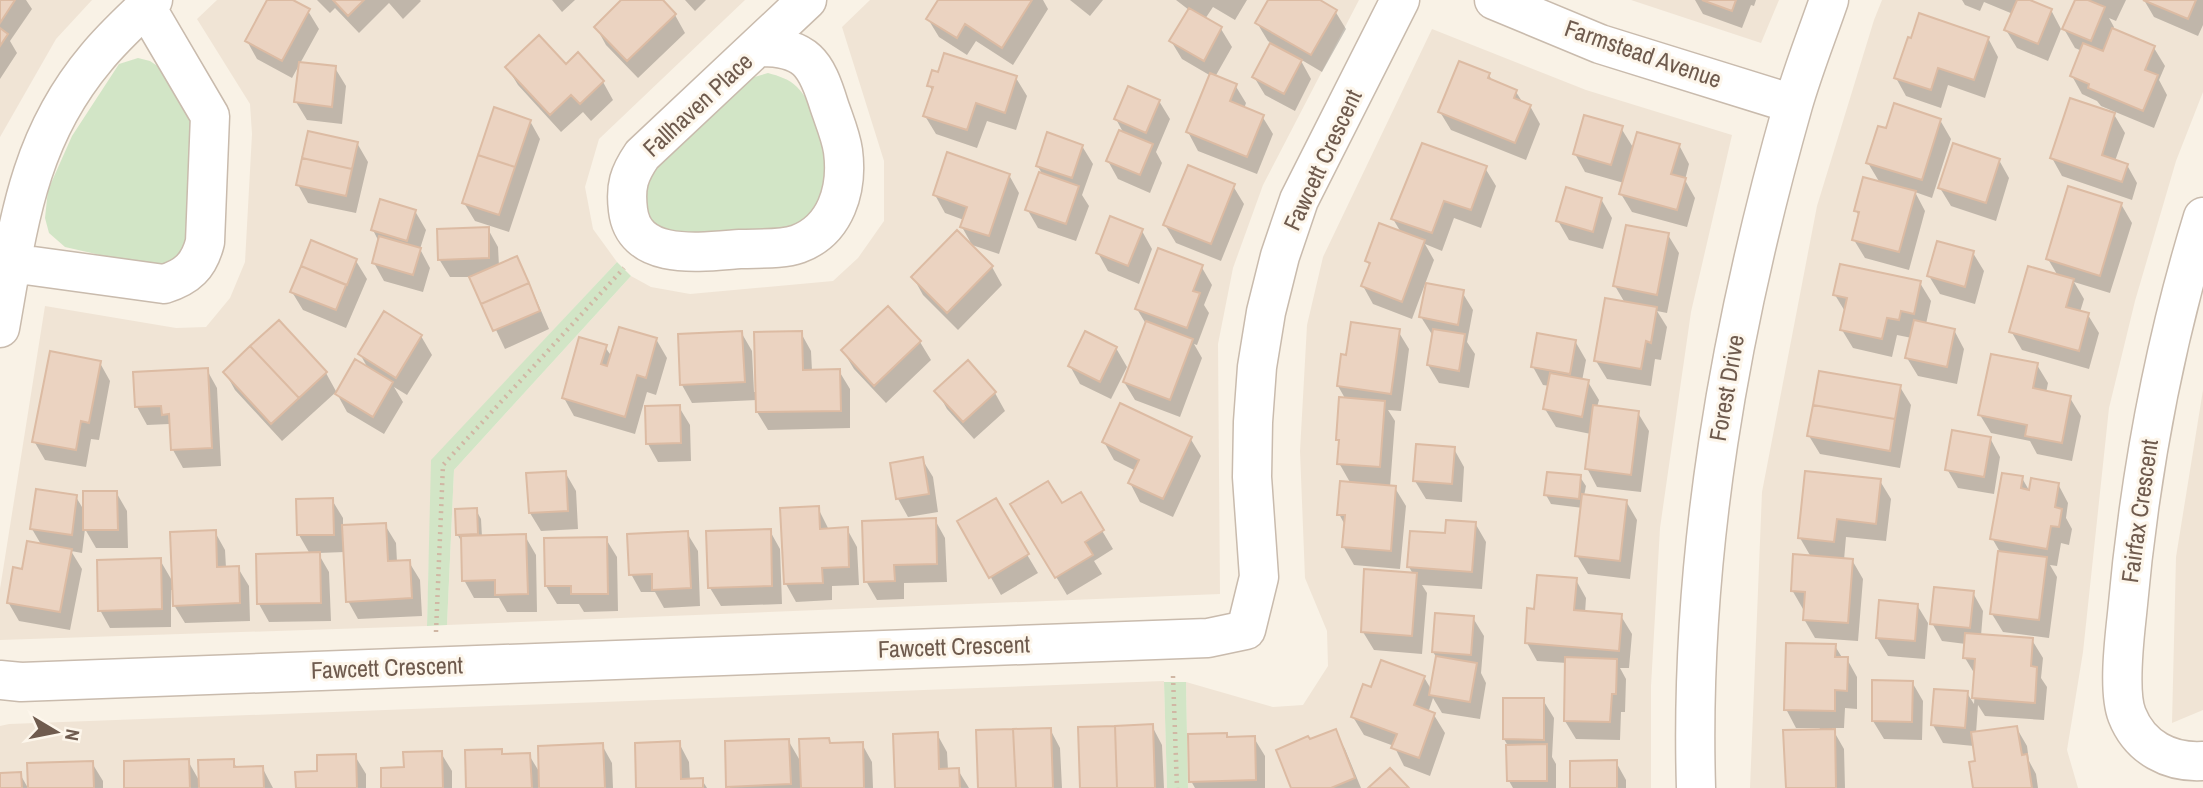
<svg xmlns="http://www.w3.org/2000/svg" width="2203" height="788" font-family="'Archivo Narrow',sans-serif">
<rect width="100%" height="100%" fill="#f9f2e6"/>
<!-- residential -->
<path fill="#f0e4d5" d="M 0,0 L 92,0 L 56,39 L 0,137 Z
M 217,0 L 745,0 L 599,139 L 585,187 L 593,229 L 617,262 L 432,460 L 427,626 L 0,640 L 0,589 L 45,306 L 176,328 L 206,327 L 230,298 L 245,262 L 252,134 L 250,104 L 197,19 Z
M 870,0 L 1359,0 L 1263,185 L 1233,268 L 1218,344 L 1220,594 L 447,625 L 454,470 L 631,276 L 651,287 L 690,294 L 833,281 L 858,258 L 884,221 L 884,161 L 842,27 Z
M 1631,0 L 1779,0 L 1761,43 Z
M 1882,0 L 2203,0 L 2203,92 L 2176,161 L 2135,301 L 2109,408 L 2083,652 L 2067,750 L 2078,788 L 1750,788 L 1762,492 L 1817,206 L 1874,20 Z
M 1432,29 L 1586,90 L 1732,135 L 1691,312 L 1660,528 L 1651,686 L 1651,788 L 1188,788 L 1186,682 L 1273,707 L 1303,705 L 1328,666 L 1327,631 L 1305,578 L 1300,451 L 1307,325 L 1323,257 Z
M 2203,390 L 2203,710 L 2172,723 L 2176,557 Z
M 1164,681 L 1167,788 L 0,788 L 0,726 L 9,724 Z"/>
<!-- green -->
<path fill="#d2e5c6" d="M 138,58 L 150,61 L 162,69 L 193,120 L 187,245 L 179,260 L 153,267 L 65,247 L 49,233 L 45,218 L 48,190 L 72,136 L 119,64 Z
M 768,73 C 779,76 789,79 797,87 C 821,110 826,164 830,196 L 792,230 L 680,235 L 653,227 C 641,208 641,193 649,172 L 744,80 Z
M 617,262 L 631,276 L 454,470 L 447,625 L 427,626 L 431,460 Z
M 1164,682 L 1186,682 L 1188,788 L 1167,788 Z"/>
<!-- shadow -->
<path fill="#0003" d="M 0,0 L 26,0 L 32,9 L 10,41 L 17,53 L 0,79 Z
M 269,0 L 289,0 L 308,11 L 319,29 L 292,78 L 257,59 L 247,41 Z
M 317,0 L 420,0 L 421,1 L 403,19 L 389,3 L 359,33 L 335,8 L 330,13 Z
M 552,0 L 575,0 L 562,12 Z
M 623,0 L 660,0 L 675,15 L 685,33 L 638,78 L 606,45 L 596,27 Z
M 685,0 L 706,0 L 695,11 Z
M 941,0 L 1043,0 L 1048,9 L 1013,65 L 976,41 L 967,55 L 939,37 L 928,19 Z
M 1070,0 L 1103,0 L 1090,16 Z
M 1176,0 L 1247,0 L 1235,20 L 1213,7 L 1205,19 L 1221,29 L 1232,47 L 1215,77 L 1235,85 L 1246,103 L 1244,109 L 1262,116 L 1273,134 L 1257,174 L 1198,151 L 1188,132 L 1211,76 L 1182,59 L 1171,41 L 1189,10 Z
M 1270,0 L 1316,0 L 1335,11 L 1346,29 L 1322,72 L 1300,59 L 1311,79 L 1295,111 L 1265,95 L 1254,77 L 1271,43 L 1268,41 L 1257,23 Z
M 1695,0 L 1756,0 L 1754,6 L 1751,5 L 1742,28 L 1703,14 Z
M 1962,0 L 2031,0 L 2030,2 L 2051,10 L 2061,29 L 2048,61 L 2017,48 L 2006,30 L 2013,14 L 1984,2 L 1980,11 L 1965,5 Z
M 2077,0 L 2126,0 L 2116,21 L 2109,18 L 2114,27 L 2113,30 L 2154,48 L 2165,66 L 2159,80 L 2167,95 L 2154,128 L 2101,106 L 2097,101 L 2082,94 L 2072,76 L 2082,51 L 2075,48 L 2064,29 Z
M 2144,0 L 2203,0 L 2203,25 L 2198,36 L 2154,17 Z
M 1988,38 L 1998,57 L 1985,98 L 1948,85 L 1941,108 L 1906,96 L 1896,78 Z
M 507,67 L 603,82 L 613,100 L 591,121 L 583,112 L 561,132 L 518,85 Z
M 335,68 L 346,86 L 342,124 L 307,120 L 296,102 Z
M 1489,75 L 1493,82 L 1516,92 L 1523,103 L 1530,106 L 1540,124 L 1526,160 L 1451,130 L 1440,112 Z
M 1016,78 L 1027,96 L 1016,130 L 987,121 L 977,148 L 936,134 L 925,116 L 933,92 L 929,85 Z
M 1159,101 L 1170,119 L 1156,152 L 1162,163 L 1150,193 L 1118,179 L 1108,161 L 1124,134 L 1116,119 Z
M 2112,111 L 2125,133 L 2115,161 L 2127,165 L 2137,183 L 2132,200 L 2062,176 L 2052,158 Z
M 1940,120 L 1951,139 L 1932,198 L 1915,192 L 1925,211 L 1909,270 L 1865,258 L 1854,240 L 1860,217 L 1856,211 L 1880,183 L 1868,163 L 1887,130 Z
M 530,121 L 540,139 L 509,232 L 475,221 L 464,203 Z
M 1621,128 L 1634,149 L 1679,145 L 1689,164 L 1685,180 L 1695,198 L 1687,227 L 1632,212 L 1621,194 L 1624,183 L 1585,172 L 1575,154 Z
M 357,143 L 368,162 L 356,213 L 308,203 L 298,185 Z
M 1082,146 L 1093,164 L 1082,195 L 1089,206 L 1076,241 L 1038,228 L 1027,209 L 1043,175 L 1037,165 Z
M 1999,160 L 2009,178 L 1996,221 L 1951,206 L 1940,188 Z
M 1485,168 L 1496,186 L 1481,228 L 1454,218 L 1442,251 L 1425,244 L 1434,260 L 1412,319 L 1373,304 L 1363,286 L 1370,266 L 1367,261 L 1402,234 L 1393,219 Z
M 1009,175 L 1019,193 L 999,254 L 972,245 L 962,227 L 964,220 L 945,213 L 935,195 Z
M 1233,186 L 1244,204 L 1221,261 L 1176,243 L 1165,225 Z
M 1601,199 L 1612,218 L 1603,249 L 1569,240 L 1558,221 Z
M 2121,204 L 2132,223 L 2110,293 L 2074,282 L 2084,299 L 2080,312 L 2088,315 L 2099,333 L 2089,369 L 2022,350 L 2011,331 L 2058,276 L 2048,259 Z
M 415,211 L 426,230 L 420,249 L 430,268 L 423,292 L 384,281 L 374,263 L 379,242 L 373,230 Z
M 488,229 L 498,247 L 499,266 L 516,258 L 526,276 L 549,329 L 505,349 L 471,277 L 450,277 L 439,259 Z
M 1142,231 L 1152,249 L 1139,284 L 1108,271 L 1098,253 Z
M 1668,235 L 1679,253 L 1667,313 L 1657,311 L 1667,327 L 1661,360 L 1655,359 L 1651,386 L 1607,379 L 1596,361 L 1625,303 L 1615,286 Z
M 312,243 L 356,261 L 367,279 L 346,328 L 303,310 L 292,292 Z
M 1973,253 L 1984,271 L 1975,304 L 1940,294 L 1929,276 Z
M 1201,266 L 1212,285 L 1204,305 L 1209,313 L 1197,345 L 1194,344 L 1202,358 L 1180,417 L 1135,400 L 1124,382 L 1146,324 L 1137,309 Z
M 992,267 L 1002,285 L 958,330 L 923,295 L 913,277 Z
M 1920,283 L 1931,301 L 1926,324 L 1954,330 L 1964,349 L 1957,384 L 1918,376 L 1907,358 L 1912,338 L 1897,335 L 1892,357 L 1853,348 L 1842,330 L 1846,313 L 1835,295 Z
M 1462,292 L 1473,310 L 1467,342 L 1475,354 L 1469,388 L 1439,383 L 1428,365 L 1433,336 L 1421,317 Z
M 888,308 L 920,342 L 931,360 L 886,403 L 854,369 L 843,351 Z
M 279,322 L 326,373 L 337,393 L 369,370 L 360,354 L 421,336 L 432,355 L 407,395 L 394,387 L 403,402 L 384,434 L 347,412 L 336,392 L 282,441 L 235,390 L 225,372 Z
M 1398,331 L 1409,349 L 1401,411 L 1388,410 L 1395,421 L 1390,487 L 1395,488 L 1406,506 L 1400,569 L 1354,565 L 1343,546 L 1345,525 L 1339,514 L 1351,484 L 1339,463 L 1340,444 L 1338,439 L 1346,400 L 1338,386 L 1348,357 Z
M 741,332 L 752,351 L 754,392 L 757,392 L 801,333 L 811,351 L 812,371 L 839,371 L 850,389 L 850,428 L 768,430 L 757,412 L 757,400 L 692,403 L 682,385 Z
M 656,339 L 667,358 L 656,395 L 647,392 L 635,434 L 574,416 L 564,398 L 605,347 L 612,357 Z
M 1575,341 L 1586,360 L 1582,381 L 1588,382 L 1599,400 L 1597,407 L 1638,413 L 1649,431 L 1641,492 L 1597,487 L 1587,468 L 1591,434 L 1556,427 L 1545,409 L 1550,386 L 1543,385 L 1533,367 Z
M 1116,348 L 1127,367 L 1111,399 L 1080,384 L 1070,366 Z
M 100,363 L 110,381 L 99,440 L 91,439 L 86,467 L 45,460 L 34,441 Z
M 2037,365 L 2048,383 L 2046,393 L 2070,398 L 2081,416 L 2072,461 L 2037,454 L 2030,441 L 1991,433 L 1980,415 Z
M 207,370 L 217,388 L 221,466 L 183,468 L 173,450 L 172,428 L 169,424 L 147,425 L 137,407 Z
M 1900,387 L 1911,405 L 1900,468 L 1820,454 L 1809,436 Z
M 937,391 L 995,393 L 1005,411 L 974,439 L 947,409 Z
M 679,407 L 690,425 L 691,461 L 658,462 L 648,444 Z
M 1190,438 L 1201,456 L 1173,517 L 1140,502 L 1130,483 L 1136,471 L 1114,460 L 1104,442 Z
M 1990,438 L 2000,457 L 1994,494 L 1958,488 L 1947,469 Z
M 1454,449 L 1464,467 L 1462,502 L 1426,499 L 1415,481 Z
M 922,459 L 933,477 L 938,512 L 908,517 L 898,499 L 892,464 Z
M 565,472 L 576,491 L 578,529 L 541,531 L 530,513 Z
M 1580,477 L 1586,486 L 1584,496 L 1626,501 L 1637,520 L 1630,579 L 1588,574 L 1577,556 L 1583,508 L 1551,504 L 1546,495 Z
M 2022,478 L 2030,492 L 2058,484 L 2068,503 L 2066,518 L 2072,529 L 2069,545 L 2061,543 L 2057,566 L 2050,565 L 2057,577 L 2049,638 L 2003,632 L 1992,614 L 2000,552 L 1992,538 Z
M 1880,481 L 1891,499 L 1886,541 L 1846,537 L 1844,560 L 1852,560 L 1863,579 L 1858,641 L 1815,638 L 1804,619 L 1805,609 L 1803,609 L 1792,590 L 1811,557 L 1800,538 Z
M 116,492 L 127,511 L 128,548 L 96,548 L 85,529 L 82,553 L 71,551 L 82,569 L 70,630 L 19,621 L 8,602 L 23,571 L 42,546 L 32,529 L 76,497 L 85,512 Z
M 1080,494 L 1113,549 L 1094,561 L 1102,574 L 1067,595 L 1013,505 L 1061,506 Z
M 332,500 L 343,518 L 343,527 L 385,525 L 396,543 L 397,562 L 409,562 L 420,580 L 422,616 L 358,619 L 348,601 L 345,552 L 318,553 L 329,572 L 331,621 L 269,622 L 259,604 L 310,554 L 299,535 Z
M 995,501 L 1038,573 L 1001,595 L 959,522 Z
M 818,508 L 829,530 L 847,529 L 857,547 L 859,585 L 832,586 L 832,600 L 796,602 L 786,584 Z
M 476,510 L 481,519 L 482,537 L 525,536 L 536,555 L 537,612 L 507,612 L 499,598 L 474,598 L 464,580 L 463,544 L 457,534 Z
M 935,520 L 945,538 L 947,582 L 904,583 L 904,599 L 877,600 L 866,581 Z
M 1475,523 L 1486,542 L 1482,589 L 1422,585 L 1427,593 L 1422,654 L 1374,650 L 1363,632 L 1413,574 L 1409,567 L 1447,535 Z
M 770,531 L 780,549 L 782,604 L 721,606 L 710,588 Z
M 215,532 L 225,550 L 226,568 L 238,568 L 249,586 L 250,621 L 185,623 L 174,605 L 174,590 L 171,590 L 171,627 L 110,628 L 100,610 L 160,560 L 174,584 Z
M 687,533 L 698,551 L 700,606 L 664,608 L 655,592 L 641,592 L 631,574 Z
M 606,539 L 617,557 L 618,611 L 584,612 L 579,604 L 557,604 L 546,586 Z
M 1576,580 L 1586,598 L 1585,613 L 1621,616 L 1632,634 L 1629,668 L 1620,668 L 1626,679 L 1625,712 L 1621,712 L 1620,740 L 1576,739 L 1565,721 L 1567,663 L 1537,661 L 1527,643 L 1536,611 Z
M 1973,593 L 1983,611 L 1981,636 L 2032,640 L 2043,658 L 2041,678 L 2047,687 L 2044,720 L 1985,716 L 1978,705 L 1976,733 L 2016,727 L 2027,746 L 2029,761 L 2036,774 L 2038,788 L 1975,788 L 1977,762 L 1974,746 L 1943,743 L 1933,725 L 1967,693 L 1974,704 L 1976,676 L 1965,658 L 1966,644 L 1942,641 L 1932,623 Z
M 1917,605 L 1928,623 L 1925,659 L 1888,656 L 1877,638 Z
M 1473,618 L 1484,636 L 1481,673 L 1486,683 L 1480,719 L 1442,713 L 1433,698 L 1428,713 L 1434,715 L 1445,733 L 1430,776 L 1404,766 L 1394,746 L 1364,735 L 1353,717 L 1372,689 L 1424,677 L 1432,691 L 1437,658 L 1433,652 Z
M 1835,646 L 1843,659 L 1847,659 L 1857,677 L 1857,709 L 1845,708 L 1844,728 L 1832,728 L 1844,749 L 1845,788 L 1788,788 L 1820,728 L 1796,728 L 1786,709 Z
M 1912,682 L 1923,701 L 1922,740 L 1884,739 L 1873,721 Z
M 1543,700 L 1554,718 L 1552,757 L 1556,764 L 1556,788 L 1513,788 L 1509,781 L 1508,746 L 1504,739 Z
M 1152,726 L 1162,745 L 1164,788 L 1081,788 Z
M 1050,729 L 1060,748 L 1062,788 L 980,788 Z
M 1335,731 L 1345,749 L 1361,788 L 1293,788 L 1309,742 Z
M 937,734 L 947,752 L 948,770 L 958,770 L 969,788 L 897,788 Z
M 1226,735 L 1228,738 L 1254,738 L 1265,756 L 1265,788 L 1195,788 L 1191,781 Z
M 788,740 L 802,764 L 828,740 L 831,745 L 862,744 L 872,762 L 873,788 L 802,788 L 800,784 L 800,788 L 729,788 Z
M 679,743 L 689,762 L 690,780 L 702,780 L 707,788 L 638,788 Z
M 602,745 L 612,763 L 613,788 L 468,788 L 501,750 L 504,756 L 529,755 L 540,773 Z
M 441,753 L 452,771 L 452,788 L 383,788 L 406,769 Z
M 355,756 L 366,774 L 366,788 L 297,788 Z
M 188,761 L 200,782 L 233,761 L 237,768 L 262,767 L 273,788 L 126,788 Z
M 1616,762 L 1626,780 L 1626,788 L 1572,788 Z
M 92,763 L 103,781 L 103,788 L 30,788 Z
M 0,774 L 20,774 L 28,788 L 0,788 Z"/>
<!-- building -->
<path fill="#ebd3c1" stroke="#dcbba3" stroke-width="2" d="M 0,0 L 15,0 L 0,23 Z
M 267,0 L 293,0 L 310,9 L 282,61 L 245,41 Z
M 333,0 L 364,0 L 348,16 Z
M 621,0 L 663,0 L 676,14 L 627,61 L 594,27 Z
M 938,0 L 1032,0 L 1002,48 L 965,24 L 957,38 L 926,19 Z
M 1268,0 L 1320,0 L 1337,10 L 1311,55 L 1255,23 Z
M 1702,0 L 1736,0 L 1732,11 Z
M 2017,0 L 2030,0 L 2052,9 L 2038,44 L 2004,30 Z
M 2075,0 L 2088,0 L 2105,7 L 2091,41 L 2062,29 Z
M 2143,0 L 2196,0 L 2188,19 Z
M 1189,8 L 1222,27 L 1204,61 L 1169,41 Z
M 1919,13 L 1989,37 L 1974,80 L 1938,68 L 1931,90 L 1894,78 L 1908,37 L 1911,38 Z
M 0,28 L 8,34 L 0,46 Z
M 2112,28 L 2155,46 L 2145,70 L 2158,75 L 2143,111 L 2088,88 L 2089,84 L 2070,76 L 2083,43 L 2103,51 Z
M 539,35 L 566,64 L 578,52 L 604,81 L 580,104 L 571,95 L 550,115 L 505,67 Z
M 1270,43 L 1302,60 L 1284,94 L 1252,77 Z
M 944,53 L 1017,76 L 1005,113 L 976,103 L 967,130 L 923,116 L 933,87 L 927,86 L 932,70 L 938,72 Z
M 1459,61 L 1490,73 L 1488,78 L 1517,90 L 1514,98 L 1531,105 L 1515,143 L 1438,112 Z
M 299,62 L 336,66 L 332,107 L 294,102 Z
M 1210,73 L 1237,84 L 1230,101 L 1264,115 L 1247,157 L 1186,132 Z
M 1128,86 L 1160,100 L 1146,133 L 1114,119 Z
M 2070,98 L 2115,113 L 2102,155 L 2128,164 L 2122,182 L 2050,158 Z
M 1894,103 L 1941,119 L 1922,180 L 1866,163 L 1878,126 L 1886,128 Z
M 494,107 L 531,120 L 515,167 L 478,155 Z
M 1584,115 L 1623,126 L 1611,165 L 1573,154 Z
M 1119,130 L 1153,144 L 1140,175 L 1106,161 Z
M 308,131 L 358,142 L 352,169 L 302,158 Z
M 1047,132 L 1083,145 L 1072,178 L 1036,166 Z
M 1637,132 L 1680,144 L 1671,174 L 1686,178 L 1677,210 L 1619,194 Z
M 1422,143 L 1487,166 L 1471,210 L 1444,201 L 1432,233 L 1391,219 Z
M 1953,143 L 2000,159 L 1986,203 L 1938,188 Z
M 947,152 L 1010,174 L 989,236 L 960,227 L 967,207 L 933,195 Z
M 478,155 L 515,167 L 499,215 L 462,203 Z
M 302,158 L 352,169 L 346,196 L 296,185 Z
M 1188,165 L 1235,184 L 1211,244 L 1163,225 Z
M 1039,172 L 1079,186 L 1066,224 L 1025,210 Z
M 1863,177 L 1916,191 L 1899,252 L 1852,240 L 1859,212 L 1854,211 Z
M 2068,186 L 2122,203 L 2100,276 L 2046,259 Z
M 1566,187 L 1602,198 L 1593,232 L 1556,221 Z
M 380,199 L 416,210 L 407,241 L 371,230 Z
M 1110,216 L 1143,229 L 1128,266 L 1096,253 Z
M 1379,223 L 1425,240 L 1402,302 L 1361,286 L 1370,263 L 1365,261 Z
M 1626,225 L 1669,233 L 1657,295 L 1613,286 Z
M 489,227 L 489,258 L 438,260 L 437,229 Z
M 957,230 L 993,266 L 947,313 L 911,277 Z
M 379,236 L 421,248 L 413,275 L 372,263 Z
M 311,240 L 357,259 L 347,285 L 301,266 Z
M 1937,241 L 1974,251 L 1965,287 L 1927,276 Z
M 1158,248 L 1203,265 L 1193,291 L 1200,293 L 1187,328 L 1135,309 Z
M 517,256 L 529,283 L 481,304 L 469,277 Z
M 1840,264 L 1921,281 L 1914,314 L 1901,311 L 1899,320 L 1887,318 L 1882,339 L 1840,330 L 1847,298 L 1833,295 Z
M 301,266 L 346,285 L 336,310 L 290,292 Z
M 2028,266 L 2074,279 L 2066,307 L 2089,313 L 2079,351 L 2009,332 Z
M 529,283 L 540,311 L 493,331 L 481,304 Z
M 1426,283 L 1464,290 L 1458,325 L 1419,317 Z
M 1605,298 L 1657,307 L 1651,343 L 1646,341 L 1641,369 L 1594,361 Z
M 888,306 L 921,341 L 874,386 L 841,350 Z
M 384,311 L 422,335 L 396,378 L 358,354 Z
M 279,320 L 327,372 L 299,398 L 250,346 Z
M 1914,320 L 1955,329 L 1947,367 L 1905,358 Z
M 1146,321 L 1193,339 L 1170,400 L 1123,382 Z
M 1351,322 L 1400,329 L 1391,394 L 1337,386 L 1341,354 L 1346,355 Z
M 619,327 L 657,338 L 646,378 L 637,375 L 625,417 L 562,398 L 579,337 L 607,345 L 601,364 L 607,366 Z
M 1433,329 L 1465,334 L 1459,371 L 1427,365 Z
M 742,331 L 745,382 L 680,385 L 678,334 Z
M 802,331 L 803,370 L 840,369 L 841,411 L 756,412 L 754,332 Z
M 1085,331 L 1117,347 L 1100,382 L 1068,366 Z
M 1537,333 L 1576,340 L 1570,374 L 1531,367 Z
M 250,346 L 299,398 L 271,424 L 223,372 Z
M 50,351 L 101,361 L 89,423 L 81,421 L 76,450 L 32,442 Z
M 1991,354 L 2038,363 L 2033,388 L 2071,396 L 2062,443 L 2025,436 L 2027,425 L 1978,415 Z
M 355,359 L 393,382 L 373,417 L 335,394 Z
M 968,360 L 996,392 L 963,422 L 934,391 Z
M 208,368 L 212,448 L 171,450 L 169,414 L 162,415 L 161,406 L 135,407 L 133,372 Z
M 1819,371 L 1901,385 L 1895,419 L 1813,405 Z
M 1550,373 L 1589,380 L 1582,417 L 1543,409 Z
M 1339,397 L 1385,401 L 1380,467 L 1337,464 L 1339,440 L 1336,440 Z
M 1120,403 L 1192,437 L 1163,499 L 1128,483 L 1139,460 L 1102,442 Z
M 680,405 L 681,443 L 646,444 L 645,406 Z
M 1593,405 L 1639,411 L 1631,475 L 1585,469 Z
M 1813,405 L 1895,419 L 1890,451 L 1807,436 Z
M 1952,430 L 1991,437 L 1984,477 L 1945,470 Z
M 1416,444 L 1455,447 L 1452,484 L 1413,481 Z
M 923,457 L 929,494 L 896,499 L 890,463 Z
M 566,471 L 568,511 L 529,513 L 526,473 Z
M 1805,471 L 1881,479 L 1876,524 L 1837,519 L 1834,542 L 1798,538 Z
M 1547,472 L 1581,475 L 1579,499 L 1544,495 Z
M 2002,473 L 2023,476 L 2021,488 L 2029,490 L 2031,478 L 2059,483 L 2055,507 L 2062,509 L 2059,527 L 2051,526 L 2047,549 L 1990,539 Z
M 1048,481 L 1062,503 L 1081,492 L 1104,530 L 1085,542 L 1093,555 L 1055,578 L 1010,504 Z
M 1340,481 L 1396,486 L 1391,551 L 1342,547 L 1345,515 L 1337,515 Z
M 36,489 L 77,495 L 72,535 L 30,529 Z
M 83,491 L 117,491 L 118,530 L 83,530 Z
M 1582,494 L 1627,500 L 1620,561 L 1575,556 Z
M 333,498 L 334,535 L 297,535 L 296,499 Z
M 996,498 L 1029,554 L 989,578 L 957,521 Z
M 819,506 L 820,529 L 848,527 L 849,567 L 822,568 L 823,583 L 784,584 L 780,508 Z
M 477,508 L 478,534 L 456,535 L 455,509 Z
M 936,518 L 937,564 L 894,565 L 895,581 L 864,582 L 862,521 Z
M 1446,520 L 1476,522 L 1472,572 L 1407,567 L 1410,531 L 1445,533 Z
M 386,523 L 388,561 L 410,560 L 412,598 L 346,602 L 342,525 Z
M 771,529 L 772,586 L 708,588 L 706,531 Z
M 216,530 L 217,567 L 239,566 L 240,603 L 173,606 L 170,532 Z
M 688,531 L 691,588 L 652,590 L 652,574 L 629,575 L 627,534 Z
M 526,534 L 528,594 L 495,595 L 495,580 L 462,581 L 461,536 Z
M 607,537 L 608,594 L 571,594 L 571,586 L 545,586 L 544,538 Z
M 27,541 L 72,549 L 60,612 L 7,603 L 13,567 L 22,569 Z
M 1998,551 L 2047,557 L 2039,620 L 1990,614 Z
M 320,552 L 321,603 L 257,604 L 256,554 Z
M 1793,554 L 1853,559 L 1848,623 L 1803,620 L 1805,592 L 1791,591 Z
M 161,558 L 162,609 L 98,611 L 97,560 Z
M 1364,569 L 1417,573 L 1412,636 L 1361,632 Z
M 1537,575 L 1577,578 L 1574,610 L 1622,614 L 1619,651 L 1525,643 L 1527,608 L 1534,609 Z
M 1934,587 L 1974,591 L 1970,628 L 1930,624 Z
M 1879,600 L 1918,604 L 1915,641 L 1876,638 Z
M 1435,613 L 1474,616 L 1471,655 L 1432,652 Z
M 1965,633 L 2033,638 L 2031,666 L 2037,667 L 2035,703 L 1972,698 L 1975,659 L 1963,658 Z
M 1786,643 L 1836,644 L 1835,657 L 1848,657 L 1847,691 L 1835,690 L 1835,711 L 1784,710 Z
M 1436,656 L 1477,663 L 1470,702 L 1429,695 Z
M 1565,657 L 1617,659 L 1616,694 L 1612,694 L 1610,722 L 1564,721 Z
M 1381,660 L 1425,676 L 1414,705 L 1435,713 L 1419,758 L 1391,748 L 1397,734 L 1351,717 L 1363,684 L 1371,687 Z
M 1872,680 L 1913,681 L 1912,722 L 1872,721 Z
M 1934,689 L 1968,691 L 1965,728 L 1931,725 Z
M 1503,698 L 1544,698 L 1544,740 L 1503,739 Z
M 1153,724 L 1155,788 L 1117,788 L 1115,726 Z
M 1115,726 L 1117,788 L 1080,788 L 1078,727 Z
M 2017,726 L 2022,755 L 2027,754 L 2032,788 L 1973,788 L 1969,762 L 1975,761 L 1971,732 Z
M 1051,728 L 1053,788 L 1016,788 L 1013,729 Z
M 1013,729 L 1016,788 L 978,788 L 976,730 Z
M 1336,729 L 1355,778 L 1331,788 L 1291,788 L 1276,750 L 1308,736 L 1310,739 Z
M 1835,729 L 1836,788 L 1786,788 L 1783,730 Z
M 938,732 L 939,769 L 959,768 L 960,788 L 895,788 L 893,734 Z
M 1227,733 L 1227,737 L 1255,736 L 1256,780 L 1189,782 L 1188,734 Z
M 829,738 L 830,743 L 863,742 L 864,788 L 801,788 L 799,739 Z
M 789,739 L 791,784 L 726,787 L 725,741 Z
M 680,741 L 681,779 L 703,778 L 703,788 L 636,788 L 635,743 Z
M 603,743 L 605,788 L 539,788 L 538,746 Z
M 1547,744 L 1547,781 L 1507,781 L 1506,745 Z
M 502,749 L 502,754 L 530,753 L 532,788 L 466,788 L 465,750 Z
M 442,751 L 443,788 L 381,788 L 381,768 L 404,767 L 403,752 Z
M 356,754 L 357,788 L 296,788 L 295,772 L 317,771 L 317,755 Z
M 189,759 L 190,788 L 124,788 L 124,761 Z
M 234,759 L 234,767 L 263,766 L 264,788 L 199,788 L 198,760 Z
M 1617,760 L 1617,788 L 1570,788 L 1570,761 Z
M 93,761 L 94,788 L 28,788 L 27,763 Z
M 1390,768 L 1409,788 L 1368,788 Z
M 21,772 L 22,788 L 0,788 L 0,773 Z"/>
<g fill="none" stroke-linecap="round" stroke-linejoin="round">
<!-- minor casing -->
<g stroke="#c9bbad" stroke-width="41">
<path id="minor" d="M 1494,0 L 1600,44 L 1793,104
M 760,47 C 806,47 816,63 829,105 C 834,120 841,136 843,151 C 848,189 836,230 798,244 C 781,250 758,248 740,249 C 701,252 634,262 628,210 C 625,186 629,174 642,155 L 807,0
M 2203,217 C 2163,347 2139,479 2127,614 C 2124,641 2118,692 2127,715 C 2140,748 2170,763 2203,761
M 11,263 L 164,284 C 187,277 199,266 205,242 L 210,116 L 146,7
M 0,328 C 18,227 27,140 96,58 C 113,37 133,19 153,0
M 0,680 L 21,682 L 1208,638 L 1246,630 L 1259,577 L 1252,477 L 1253,422 L 1257,367 L 1266,312 L 1280,256 L 1299,200 L 1400,0
M 1696,788 C 1689,556 1730,327 1793,105 C 1803,70 1817,35 1829,0"/>
</g>
<!-- path -->
<path stroke="#d0b7a4" stroke-width="4.5" stroke-dasharray="2 5" stroke-linecap="butt" d="M 436,632 L 443,465 L 624,268
M 1173,676 L 1177,788"/>
<!-- minor -->
<use href="#minor" stroke="#fff" stroke-width="38"/>
</g>
<g text-anchor="middle" stroke-width="6" stroke-linejoin="round" paint-order="stroke">
<!-- street labels -->
<g font-size="24" fill="#6f5b4e" stroke="#fdf6eb">
<text transform="translate(1643 54) rotate(19)" y="8">Farmstead Avenue</text>
<text transform="translate(698 105) rotate(-43)" y="8">Fallhaven Place</text>
<text transform="translate(1323 160) rotate(-65)" y="8">Fawcett Crescent</text>
<text transform="translate(1727 388) rotate(-80)" y="8">Forest Drive</text>
<text transform="translate(2140 511) rotate(-82)" y="8">Fairfax Crescent</text>
<text transform="translate(954 647) rotate(-2)" y="8">Fawcett Crescent</text>
<text transform="translate(387 668) rotate(-2)" y="8">Fawcett Crescent</text>
</g>
</g>
<!-- north arrow -->
<g transform="translate(56 732) rotate(100)" stroke="#fdf6eb" stroke-width="5" paint-order="stroke">
<path d="M0-5L12 26L0 18L-12 26Z" fill="#6f5b4e"/>
<text y="-10" font-size="19" font-weight="bold" text-anchor="middle" fill="#6f5b4e">N</text>
</g>
</svg>
